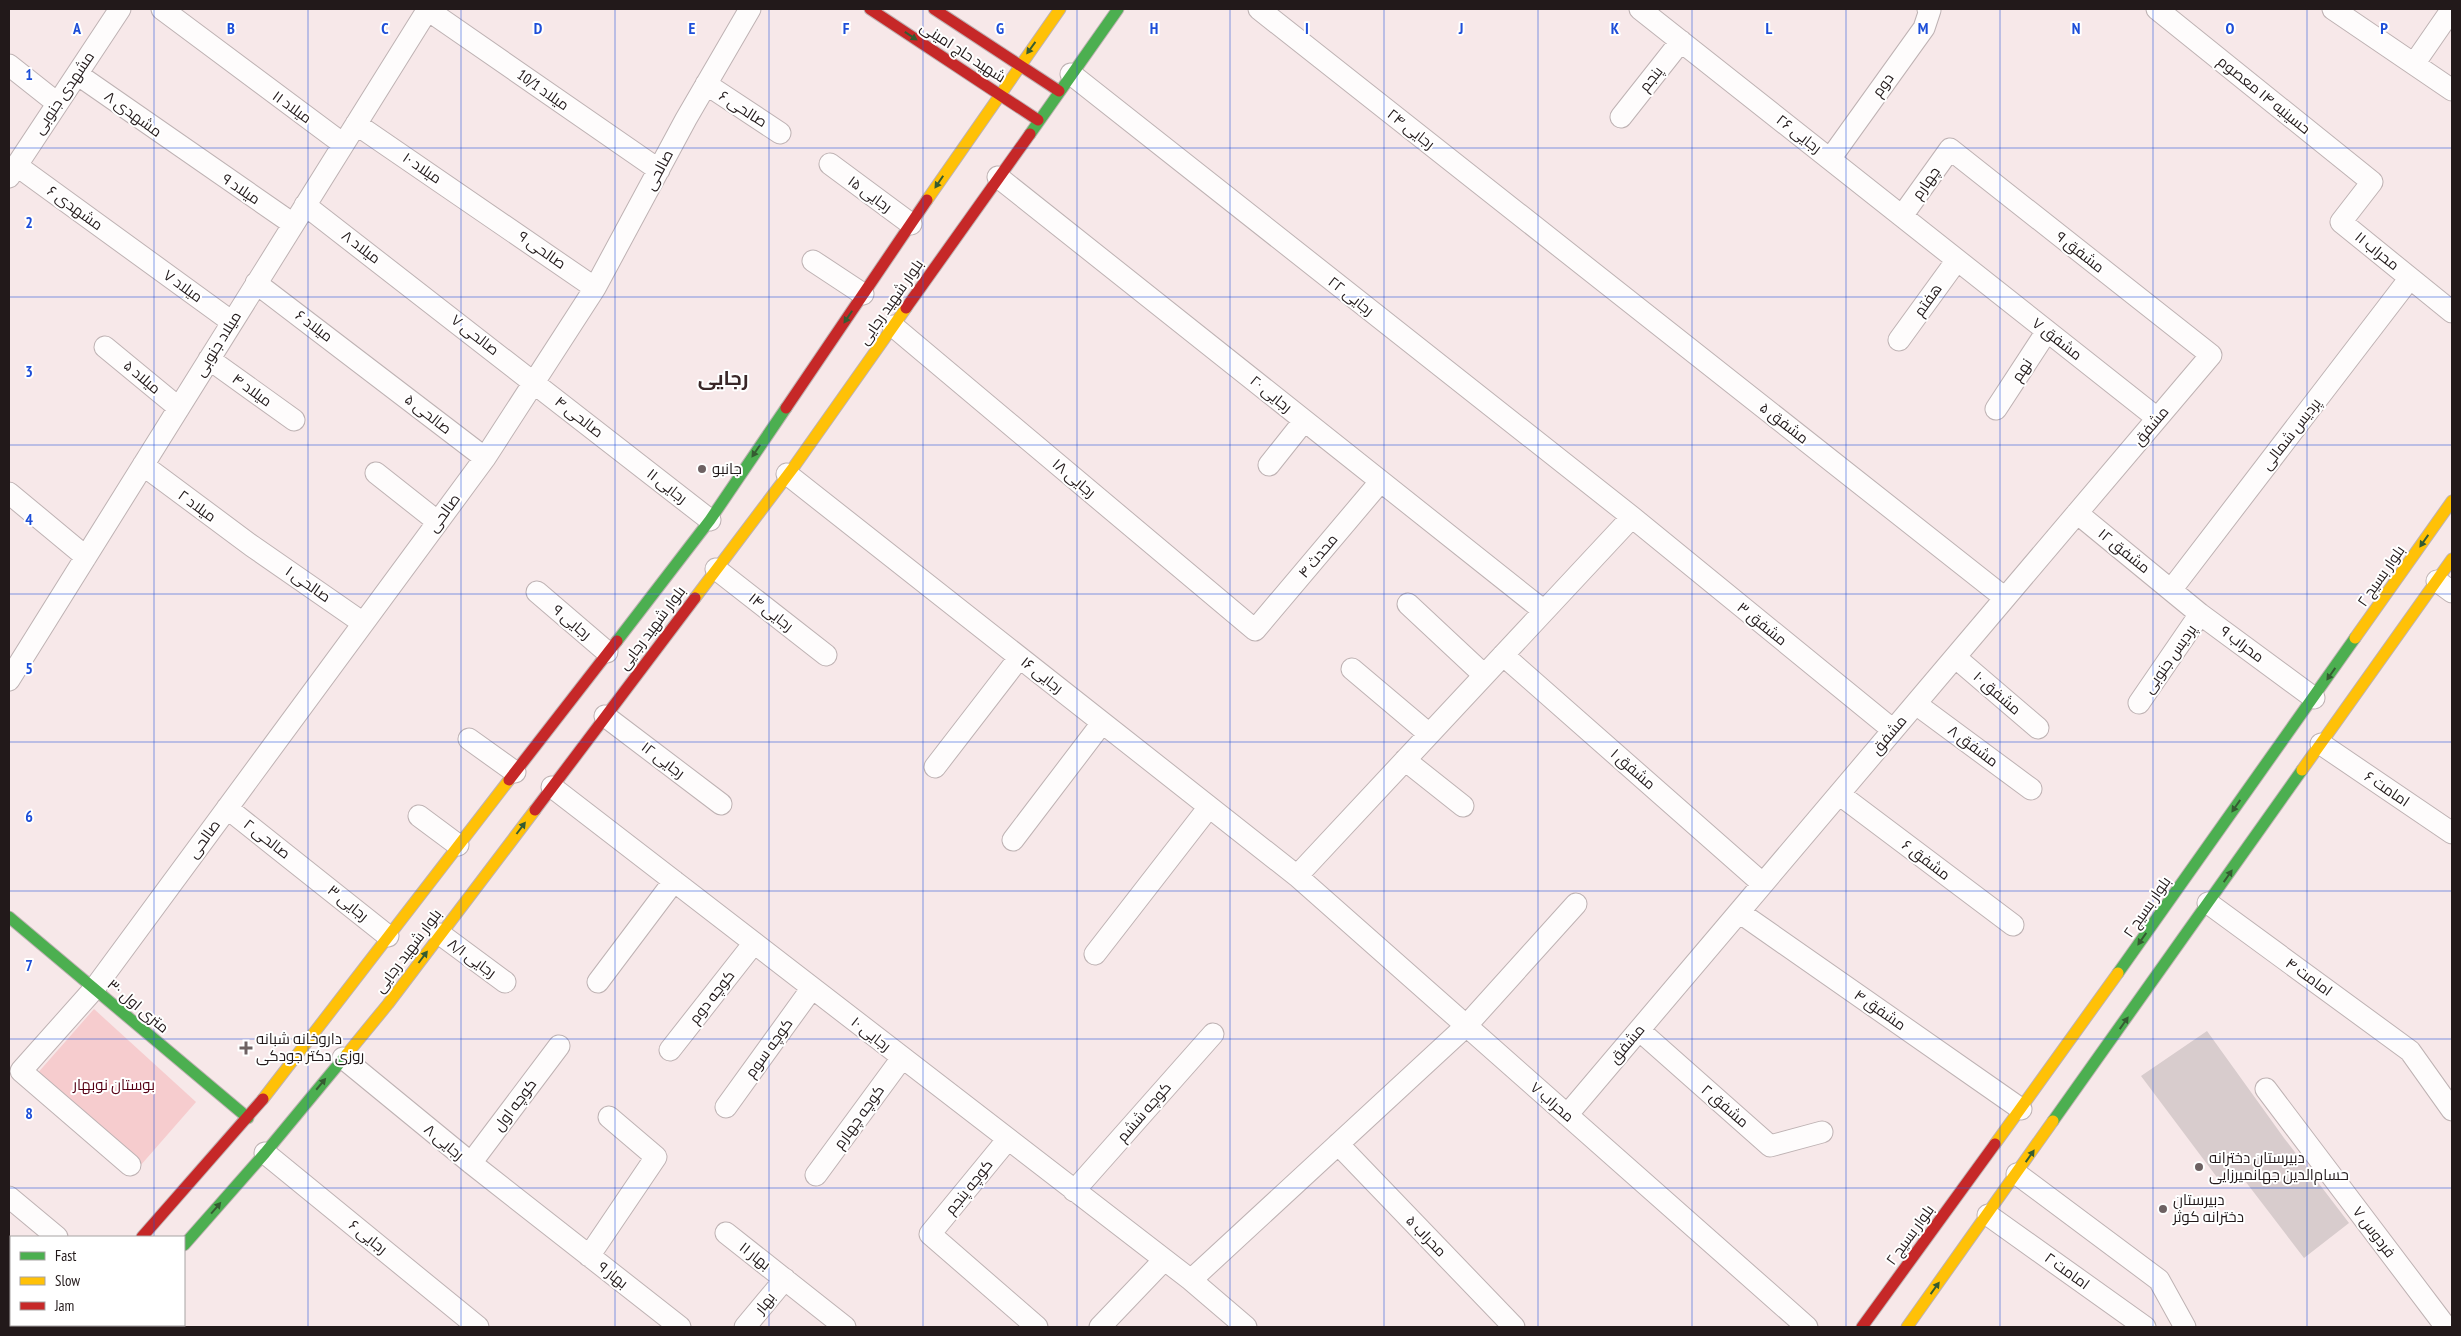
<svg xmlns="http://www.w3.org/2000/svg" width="2461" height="1336" font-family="'PT Sans Narrow',Cairo,sans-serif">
<rect width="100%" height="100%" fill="#f7e8e9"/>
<!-- green -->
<path fill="#f6ccce" d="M 94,1009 L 196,1102 L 140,1166 L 36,1075 Z"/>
<!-- building -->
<path fill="#d8cccd" d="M 2207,1031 L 2284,1138 L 2349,1223 L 2304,1258 L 2239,1173 L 2222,1184 L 2141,1076 Z"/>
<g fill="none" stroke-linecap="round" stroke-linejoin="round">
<!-- street casing -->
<g stroke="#beb2b3" stroke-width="23">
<path id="street" d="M 162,9 L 343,144
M 1259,9 L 2005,598
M 1640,9 L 2157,418
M 2157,9 L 2372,182 L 2341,222 L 2452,312
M 2333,9 L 2452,90
M 428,10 L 659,170
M 2414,64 L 2452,9
M 9,65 L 57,103
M 77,74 L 293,224
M 1071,74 L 1632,517 L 1893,730
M 706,84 L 780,133
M 1621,117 L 1681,41
M 356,124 L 595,288
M 1830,159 L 1924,28 L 1930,10 L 1928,9
M 830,164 L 911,224
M 16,165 L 232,322
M 9,177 L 120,9
M 998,177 L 1544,611
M 305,205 L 710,520
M 813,261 L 863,294
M 256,283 L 485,458
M 893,326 L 1255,630 L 1380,482
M 1899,340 L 1957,260
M 105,347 L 179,408
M 209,359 L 294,420
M 1996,409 L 2047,331
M 143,465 L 252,546 L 363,623
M 1269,465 L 1304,421
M 376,473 L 438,522
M 787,474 L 1297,876 L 1807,1327
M 9,493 L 86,557
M 2077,513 L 2200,614 L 2314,698
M 716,569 L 826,655
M 2437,581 L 2452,592
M 2171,590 L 2410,278
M 537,592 L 607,652
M 1408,604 L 1484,675
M 1503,655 L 1763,884
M 1955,657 L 2038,728
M 1352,669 L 1429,734
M 9,680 L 428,9
M 2139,703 L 2200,614
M 1916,704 L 2031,789
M 605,716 L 721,804
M 469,739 L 515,772
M 2321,744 L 2452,833
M 1405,760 L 1463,806
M 935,767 L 1019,658
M 552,787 L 1191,1280 L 1246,1327
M 1839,794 L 2013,925
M 227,808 L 388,936
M 419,816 L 458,845
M 1013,840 L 1102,723
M 1297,876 L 1632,517
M 2208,903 L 2410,1051 L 2452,1110
M 1739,912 L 2021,1109
M 440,934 L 505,982
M 1095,954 L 1209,807
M 598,982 L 674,881
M 1639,1030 L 1770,1146 L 1822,1132
M 670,1050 L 754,943
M 343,1058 L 471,1163 L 680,1327
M 2266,1089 L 2446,1327
M 726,1107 L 812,988
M 1567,1115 L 2211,355 L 1950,149 L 1902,216
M 1008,1139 L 930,1234 L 1037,1327
M 1338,1144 L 1514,1327
M 265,1153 L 478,1327
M 471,1163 L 559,1046
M 130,1165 L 21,1071 L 94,989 L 485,458 L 595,288 L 686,119 L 750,9
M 2017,1174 L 2159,1280 L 2185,1327
M 816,1175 L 902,1058
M 1074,1191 L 1213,1034
M 9,1197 L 57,1237
M 1988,1215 L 2145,1327
M 726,1233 L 845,1327
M 589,1256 L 656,1157 L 609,1117
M 1191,1280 L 1466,1026 L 1576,904
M 745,1327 L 785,1279
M 1100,1327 L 1164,1260"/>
</g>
<!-- fast casing -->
<g stroke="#beb2b3" stroke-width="13">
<path id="fast" d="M 1030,134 L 1118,9
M 617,641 L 710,520 L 786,408
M 9,917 L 248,1118
M 2118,973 L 2355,638
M 2053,1121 L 2302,770
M 184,1245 L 265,1153 L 347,1054
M 111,1327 L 113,1325"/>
</g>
<!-- slow casing -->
<g stroke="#beb2b3" stroke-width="13">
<path id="slow" d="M 927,200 L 1060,9
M 695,598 L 793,468 L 906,308
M 2355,638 L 2452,501
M 2302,770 L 2452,559
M 347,1054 L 388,1004 L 535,810
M 263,1099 L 509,780
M 1995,1144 L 2118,973
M 140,1325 L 143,1327
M 1907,1327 L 2053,1121"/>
</g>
<!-- jam casing -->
<g stroke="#beb2b3" stroke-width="13">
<path id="jam" d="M 870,9 L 1038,120
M 934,9 L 1059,91
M 906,308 L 1030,134
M 786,408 L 927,200
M 509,780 L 617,641
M 535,810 L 695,598
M 142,1237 L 263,1099
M 63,1327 L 65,1325
M 1862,1327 L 1995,1144"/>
</g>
<!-- street -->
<use href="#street" stroke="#fefcfc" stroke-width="21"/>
<!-- fast -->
<use href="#fast" stroke="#4caf50" stroke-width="11"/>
<!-- slow -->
<use href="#slow" stroke="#ffc107" stroke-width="11"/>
<!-- jam -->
<use href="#jam" stroke="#c62828" stroke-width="11"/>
</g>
<!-- one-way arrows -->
<defs><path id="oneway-solid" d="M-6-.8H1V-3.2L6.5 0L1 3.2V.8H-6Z" transform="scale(1.25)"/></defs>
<g fill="#355c32">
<use href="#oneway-solid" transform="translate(911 36) rotate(34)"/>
<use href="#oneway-solid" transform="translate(1031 48) rotate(126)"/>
<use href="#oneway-solid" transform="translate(939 182) rotate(124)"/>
<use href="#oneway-solid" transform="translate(848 317) rotate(124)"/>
<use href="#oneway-solid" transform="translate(756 451) rotate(124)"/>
<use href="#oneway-solid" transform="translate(2424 541) rotate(125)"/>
<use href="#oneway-solid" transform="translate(2331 674) rotate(125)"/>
<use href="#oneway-solid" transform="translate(2236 806) rotate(125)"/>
<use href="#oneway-solid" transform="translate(521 828) rotate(-53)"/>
<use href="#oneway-solid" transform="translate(2228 876) rotate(-55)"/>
<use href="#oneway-solid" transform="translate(2142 939) rotate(125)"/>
<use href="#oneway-solid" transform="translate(423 957) rotate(-53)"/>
<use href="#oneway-solid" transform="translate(2124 1023) rotate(-55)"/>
<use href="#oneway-solid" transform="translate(321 1084) rotate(-50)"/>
<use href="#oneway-solid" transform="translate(2030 1156) rotate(-55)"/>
<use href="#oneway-solid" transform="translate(216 1208) rotate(-49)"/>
<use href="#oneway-solid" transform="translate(1935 1288) rotate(-54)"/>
</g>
<!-- grid -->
<path fill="none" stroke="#1d4ed8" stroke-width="1" stroke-opacity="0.55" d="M 154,9 L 154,1237M 308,9 L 308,1327M 461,9 L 461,1327M 615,9 L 615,1327M 769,9 L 769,1327M 923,9 L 923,1327M 1077,9 L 1077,1327M 1230,9 L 1230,1327M 1384,9 L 1384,1327M 1538,9 L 1538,1327M 1692,9 L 1692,1327M 1846,9 L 1846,1327M 2000,9 L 2000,1327M 2153,9 L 2153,1327M 2307,9 L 2307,1327M 9,148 L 2452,148M 9,297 L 2452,297M 9,445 L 2452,445M 9,594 L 2452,594M 9,742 L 2452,742M 9,891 L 2452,891M 9,1039 L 2452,1039M 9,1188 L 2452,1188M 154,1325 L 154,1327"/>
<!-- markers -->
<g fill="#6d6162" stroke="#fff" stroke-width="2">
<circle cx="702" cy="469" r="5"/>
<path d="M243.5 1040.5h5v5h5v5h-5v5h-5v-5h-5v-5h5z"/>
<circle cx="2199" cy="1167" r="5"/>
<circle cx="2163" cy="1209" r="5"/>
</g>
<g text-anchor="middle" stroke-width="4" stroke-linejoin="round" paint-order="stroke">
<!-- street labels -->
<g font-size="15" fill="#22191a" stroke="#fff">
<text transform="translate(963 52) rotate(33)" y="5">شهید حاج امینی</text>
<text transform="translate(1651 79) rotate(-52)" y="5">پنجم</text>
<text transform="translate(1883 85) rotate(-54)" y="5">دوم</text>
<text transform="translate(543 90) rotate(35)" y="5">میلاد 10/1</text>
<text transform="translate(64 93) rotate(-56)" y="5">مشهدی جنوبی</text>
<text transform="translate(2264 95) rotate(39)" y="5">حسینیه ۱۴ معصوم</text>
<text transform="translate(292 107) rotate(36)" y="5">میلاد ۱۱</text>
<text transform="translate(743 109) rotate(33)" y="5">صالحی ۶</text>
<text transform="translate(133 114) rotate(36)" y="5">مشهدی ۸</text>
<text transform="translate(1411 129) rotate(38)" y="5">رجایی ۲۴</text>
<text transform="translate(1799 134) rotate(38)" y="5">رجایی ۲۶</text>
<text transform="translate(422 168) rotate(34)" y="5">میلاد ۱۰</text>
<text transform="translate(659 170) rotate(-62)" y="5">صالحی</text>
<text transform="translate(1926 183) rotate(-55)" y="5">چهارم</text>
<text transform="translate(241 189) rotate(34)" y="5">میلاد ۹</text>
<text transform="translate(870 194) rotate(36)" y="5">رجایی ۱۵</text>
<text transform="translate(75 208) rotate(36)" y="5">مشهدی ۶</text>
<text transform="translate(361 247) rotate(37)" y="5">میلاد ۸</text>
<text transform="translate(542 250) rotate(35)" y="5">صالحی ۹</text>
<text transform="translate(2377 251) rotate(39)" y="5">محراب ۱۱</text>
<text transform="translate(2080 252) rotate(38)" y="5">مشفق ۹</text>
<text transform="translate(183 286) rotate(36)" y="5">میلاد ۷</text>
<text transform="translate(1351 296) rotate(38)" y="5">رجایی ۲۲</text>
<text transform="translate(1928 300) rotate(-54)" y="5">هفتم</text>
<text transform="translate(891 302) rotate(-55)" y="5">بلوار شهید رجایی</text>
<text transform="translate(314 326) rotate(37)" y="5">میلاد ۶</text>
<text transform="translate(475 335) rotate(38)" y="5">صالحی ۷</text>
<text transform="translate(2057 339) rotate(38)" y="5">مشفق ۷</text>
<text transform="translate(218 344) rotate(-58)" y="5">میلاد جنوبی</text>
<text transform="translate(2022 370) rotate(-56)" y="5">نهم</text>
<text transform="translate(142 377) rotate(40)" y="5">میلاد ۵</text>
<text transform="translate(252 390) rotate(36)" y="5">میلاد ۴</text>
<text transform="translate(1271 394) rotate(39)" y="5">رجایی ۲۰</text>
<text transform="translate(428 414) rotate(38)" y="5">صالحی ۵</text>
<text transform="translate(579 417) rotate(38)" y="5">صالحی ۴</text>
<text transform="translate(1784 423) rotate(38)" y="5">مشفق ۵</text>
<text transform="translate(2151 426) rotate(-50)" y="5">مشفق</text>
<text transform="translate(2291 434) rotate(-52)" y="5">پردیس شمالی</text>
<text transform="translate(1074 478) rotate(40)" y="5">رجایی ۱۸</text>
<text transform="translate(667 486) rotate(38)" y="5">رجایی ۱۱</text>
<text transform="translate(197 506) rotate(36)" y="5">میلاد ۲</text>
<text transform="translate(444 513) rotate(-54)" y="5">صالحی</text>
<text transform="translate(2124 551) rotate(39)" y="5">مشفق ۱۲</text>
<text transform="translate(1318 556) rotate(-50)" y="5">محدث ۴</text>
<text transform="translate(2381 576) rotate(-55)" y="5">بلوار بسیج ۲</text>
<text transform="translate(308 584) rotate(35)" y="5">صالحی ۱</text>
<text transform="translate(771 612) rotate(38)" y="5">رجایی ۱۴</text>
<text transform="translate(572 622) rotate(40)" y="5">رجایی ۹</text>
<text transform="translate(1762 624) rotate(39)" y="5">مشفق ۳</text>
<text transform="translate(652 628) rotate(-53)" y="5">بلوار شهید رجایی</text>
<text transform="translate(2242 644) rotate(37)" y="5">محراب ۹</text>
<text transform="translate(2170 659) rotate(-55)" y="5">پردیس جنوبی</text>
<text transform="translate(1042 675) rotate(38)" y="5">رجایی ۱۶</text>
<text transform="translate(1997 693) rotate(41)" y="5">مشفق ۱۰</text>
<text transform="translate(1889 735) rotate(-50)" y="5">مشفق</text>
<text transform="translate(1973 746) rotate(37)" y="5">مشفق ۸</text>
<text transform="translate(663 760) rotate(37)" y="5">رجایی ۱۲</text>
<text transform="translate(1633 769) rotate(41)" y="5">مشفق ۱</text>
<text transform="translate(2387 789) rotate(34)" y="5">امامت ۶</text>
<text transform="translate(204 839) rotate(-54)" y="5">صالحی</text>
<text transform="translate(267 839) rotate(38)" y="5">صالحی ۲</text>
<text transform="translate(1926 860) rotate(37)" y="5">مشفق ۶</text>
<text transform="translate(348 903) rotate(39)" y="5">رجایی ۳</text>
<text transform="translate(2147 907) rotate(-55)" y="5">بلوار بسیج ۲</text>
<text transform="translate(408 951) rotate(-53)" y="5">بلوار شهید رجایی</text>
<text transform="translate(472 958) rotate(36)" y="5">رجایی ۸/۱</text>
<text transform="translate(2309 977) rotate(36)" y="5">امامت ۴</text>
<text transform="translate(712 997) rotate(-52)" y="5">کوچه دوم</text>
<text transform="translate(138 1006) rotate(40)" y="5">۳۰ متری اول</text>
<text transform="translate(1880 1010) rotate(35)" y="5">مشفق ۴</text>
<text transform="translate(871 1034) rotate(38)" y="5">رجایی ۱۰</text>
<text transform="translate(1627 1044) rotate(-50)" y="5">مشفق</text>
<text transform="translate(769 1048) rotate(-54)" y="5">کوچه سوم</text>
<text transform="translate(1552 1102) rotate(41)" y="5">محراب ۷</text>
<text transform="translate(515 1105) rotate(-53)" y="5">کوچه اول</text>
<text transform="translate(1725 1106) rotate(41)" y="5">مشفق ۲</text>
<text transform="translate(1144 1112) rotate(-49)" y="5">کوچه ششم</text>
<text transform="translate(859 1117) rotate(-54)" y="5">کوچه چهارم</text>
<text transform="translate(444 1142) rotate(40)" y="5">رجایی ۸</text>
<text transform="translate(969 1187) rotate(-51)" y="5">کوچه پنجم</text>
<text transform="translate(2374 1232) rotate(53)" y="5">فردوس ۷</text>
<text transform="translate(1910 1235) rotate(-54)" y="5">بلوار بسیج ۲</text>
<text transform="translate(1426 1236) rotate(46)" y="5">محراب ۵</text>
<text transform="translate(368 1237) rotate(39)" y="5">رجایی ۶</text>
<text transform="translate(755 1256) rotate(38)" y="5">بهار ۱۱</text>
<text transform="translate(2067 1271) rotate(36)" y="5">امامت ۲</text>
<text transform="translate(613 1275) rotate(38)" y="5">بهار ۹</text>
<text transform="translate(765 1303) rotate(-51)" y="5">بهار</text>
</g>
<!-- poi labels -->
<g font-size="15" fill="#22191a" stroke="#fff" text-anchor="start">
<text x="712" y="474">جانبو</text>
<text x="256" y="1044">داروخانه شبانه<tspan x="256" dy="17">روزی دکتر جودکی</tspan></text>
<text x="2209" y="1163">دبیرستان دخترانه<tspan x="2209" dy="17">حسام‌الدین جهانمیرزایی</tspan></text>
<text x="2173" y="1205">دبیرستان<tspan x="2173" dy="17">دخترانه کوثر</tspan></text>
</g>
<!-- park labels -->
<g font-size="15" fill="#550014" stroke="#fff">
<text x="114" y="1090">بوستان نوبهار</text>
</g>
<!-- district labels -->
<g font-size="20" font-weight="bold" fill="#3a2728" stroke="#fff">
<text x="723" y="385">رجایی</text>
</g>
</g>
<g font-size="16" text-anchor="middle" font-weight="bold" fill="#1d4ed8" stroke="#fff" stroke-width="4" stroke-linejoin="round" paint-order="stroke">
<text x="77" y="34">A</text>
<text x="231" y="34">B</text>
<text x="385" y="34">C</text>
<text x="538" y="34">D</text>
<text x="692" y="34">E</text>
<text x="846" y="34">F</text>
<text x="1000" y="34">G</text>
<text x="1154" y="34">H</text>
<text x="1307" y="34">I</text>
<text x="1461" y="34">J</text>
<text x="1615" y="34">K</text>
<text x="1769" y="34">L</text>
<text x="1923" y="34">M</text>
<text x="2076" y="34">N</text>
<text x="2230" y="34">O</text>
<text x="2384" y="34">P</text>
<text x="29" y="80">1</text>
<text x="29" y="228">2</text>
<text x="29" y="377">3</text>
<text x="29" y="525">4</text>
<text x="29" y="674">5</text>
<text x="29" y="822">6</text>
<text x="29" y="971">7</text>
<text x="29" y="1119">8</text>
</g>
<!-- border -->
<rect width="2461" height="1336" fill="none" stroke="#22191a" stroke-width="20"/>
<!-- legend -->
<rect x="10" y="1236" width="175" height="90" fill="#ffffff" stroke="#a7a3a3"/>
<rect x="20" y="1252" width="25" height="8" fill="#4caf50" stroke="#a7a3a3"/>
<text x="55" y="1261" font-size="15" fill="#22191a">Fast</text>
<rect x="20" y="1277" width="25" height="8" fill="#ffc107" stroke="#a7a3a3"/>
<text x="55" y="1286" font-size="15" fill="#22191a">Slow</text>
<rect x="20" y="1302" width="25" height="8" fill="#c62828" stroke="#a7a3a3"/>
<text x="55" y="1311" font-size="15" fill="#22191a">Jam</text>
</svg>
